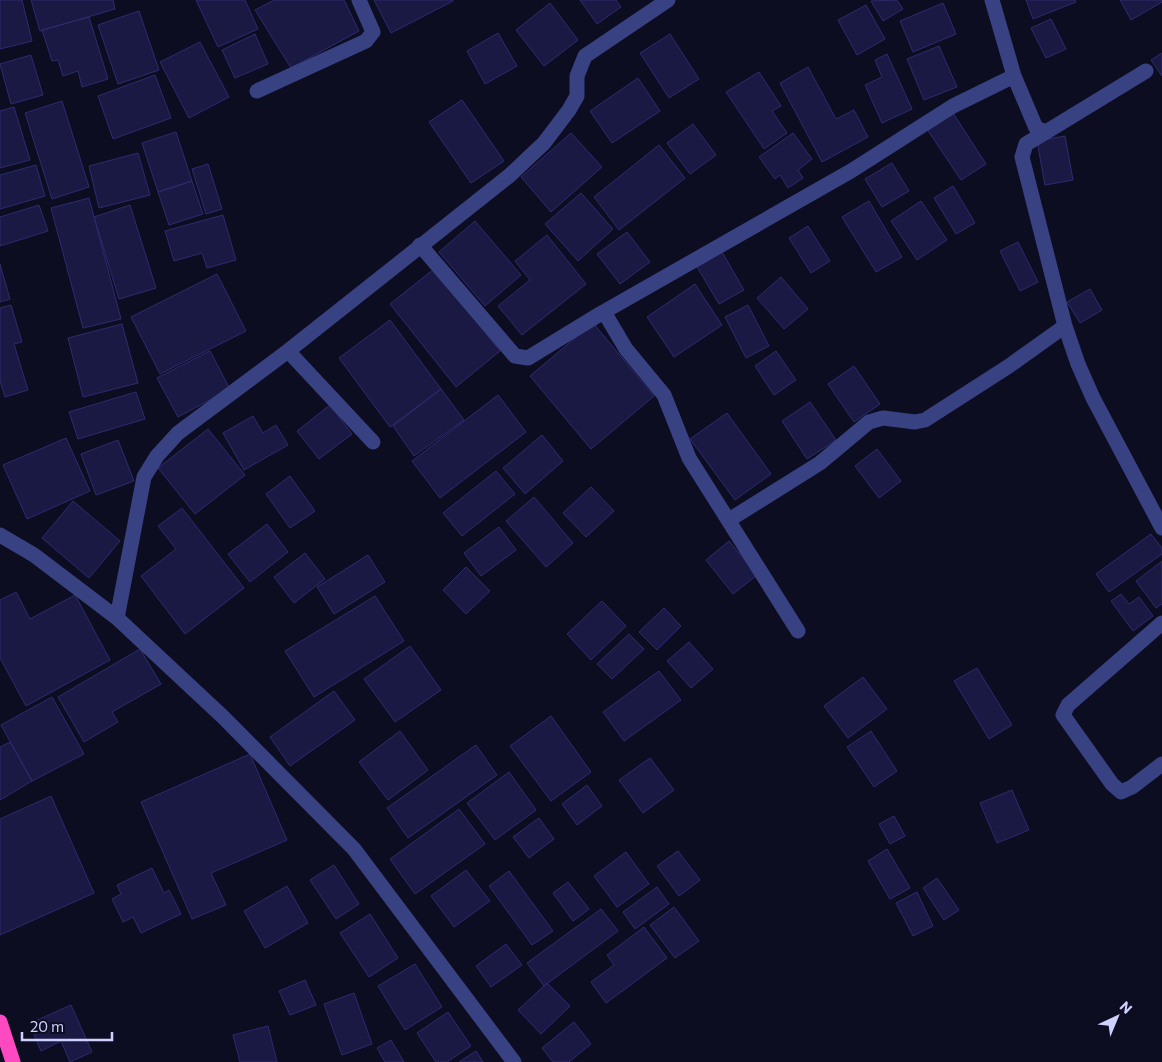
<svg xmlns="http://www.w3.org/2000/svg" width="1162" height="1062" font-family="Commissioner,sans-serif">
<rect width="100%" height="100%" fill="#0d0d22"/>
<!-- building -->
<path fill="#1a1943" stroke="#2d2b6f" d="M 0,0 L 22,0 L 32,41 L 0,49 Z
M 31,0 L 113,0 L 115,9 L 40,31 Z
M 196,0 L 245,0 L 258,29 L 218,47 Z
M 274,0 L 344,0 L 359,31 L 291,68 L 255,10 Z
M 374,0 L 453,0 L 453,1 L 391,33 Z
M 580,0 L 616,0 L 621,7 L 597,24 Z
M 897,0 L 903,9 L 883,21 L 871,1 Z
M 1026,0 L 1075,0 L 1076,2 L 1033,19 Z
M 1120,0 L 1162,0 L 1162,2 L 1131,20 Z
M 550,3 L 578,40 L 544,66 L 516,30 Z
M 943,3 L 956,34 L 913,52 L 900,21 Z
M 866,5 L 885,39 L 857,55 L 838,20 Z
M 139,11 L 159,70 L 118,84 L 98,25 Z
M 89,17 L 108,79 L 82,87 L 78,71 L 63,76 L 58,60 L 52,61 L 42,30 Z
M 1051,19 L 1066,49 L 1046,58 L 1031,28 Z
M 498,33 L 517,66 L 485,84 L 467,51 Z
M 255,34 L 268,64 L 235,78 L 222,50 Z
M 670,34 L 699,79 L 669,98 L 640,53 Z
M 200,42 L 229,97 L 189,118 L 160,62 Z
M 939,46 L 957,87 L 924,100 L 907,59 Z
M 1162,53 L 1162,76 L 1151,60 Z
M 887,54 L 912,109 L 882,123 L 865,85 L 882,77 L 875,60 Z
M 31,55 L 43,95 L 11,104 L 0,64 Z
M 808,67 L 836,119 L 854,110 L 868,137 L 822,162 L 780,83 Z
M 759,72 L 781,106 L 772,111 L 787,133 L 764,149 L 726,92 Z
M 155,75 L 171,118 L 113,139 L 98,96 Z
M 638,78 L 660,111 L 612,143 L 590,111 Z
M 462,100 L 504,161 L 471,183 L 429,122 Z
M 62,101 L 89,187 L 52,199 L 25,113 Z
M 14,107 L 30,160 L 0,168 L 0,111 Z
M 953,113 L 986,164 L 961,180 L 927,129 Z
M 693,124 L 716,155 L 690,174 L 667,143 Z
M 176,132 L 192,181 L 158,192 L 142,143 Z
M 571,133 L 602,167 L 551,212 L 521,177 Z
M 793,133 L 812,159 L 798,170 L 803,178 L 788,188 L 780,175 L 775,179 L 759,157 Z
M 1065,136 L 1073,180 L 1045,185 L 1037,141 Z
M 659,145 L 685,178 L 619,230 L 594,197 Z
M 138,153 L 150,195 L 99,208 L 89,166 Z
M 892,163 L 909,191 L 882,207 L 865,179 Z
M 208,164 L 222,209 L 206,214 L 192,169 Z
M 36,165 L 45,196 L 0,209 L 0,175 Z
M 192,181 L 203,214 L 169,225 L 158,192 Z
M 953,186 L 975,223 L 956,234 L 934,198 Z
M 581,193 L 613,229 L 578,261 L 545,224 Z
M 89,198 L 121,319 L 83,328 L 51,208 Z
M 869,201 L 902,257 L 876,272 L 842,217 Z
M 921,201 L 947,240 L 917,260 L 891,221 Z
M 39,205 L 48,231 L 0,246 L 0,217 Z
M 130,205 L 156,288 L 119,299 L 94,217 Z
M 223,215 L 236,260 L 207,268 L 202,253 L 174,261 L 165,231 Z
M 475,221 L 521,275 L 485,306 L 439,252 Z
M 808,226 L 830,261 L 811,273 L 789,238 Z
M 627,232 L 650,262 L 620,284 L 597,254 Z
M 547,235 L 586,284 L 522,335 L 498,306 L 530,280 L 515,261 Z
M 1018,242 L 1038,282 L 1020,291 L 1000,251 Z
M 722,252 L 744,290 L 719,304 L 697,267 Z
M 0,264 L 10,299 L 0,302 Z
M 434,269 L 500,351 L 456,387 L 390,304 Z
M 217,274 L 246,331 L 160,374 L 131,317 Z
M 781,277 L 808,309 L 784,329 L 757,298 Z
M 695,284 L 722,325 L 674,357 L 647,317 Z
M 1090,289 L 1102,310 L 1080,323 L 1067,302 Z
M 11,305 L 22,342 L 14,344 L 28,390 L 5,397 L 0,381 L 0,308 Z
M 748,305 L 769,346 L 746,358 L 725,317 Z
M 390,320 L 441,389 L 390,427 L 339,358 Z
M 593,323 L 654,396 L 591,449 L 530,376 Z
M 122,324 L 138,383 L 83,397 L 68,338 Z
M 210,351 L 230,389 L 178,417 L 157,378 Z
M 776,351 L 796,380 L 774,395 L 755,366 Z
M 854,366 L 880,404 L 854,422 L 828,384 Z
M 441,389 L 464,420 L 414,456 L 393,426 Z
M 136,392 L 145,419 L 78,439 L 69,412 Z
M 498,395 L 526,432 L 440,498 L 412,461 Z
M 810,402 L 836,440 L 807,459 L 782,421 Z
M 330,405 L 352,434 L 319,459 L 297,431 Z
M 727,413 L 771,474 L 735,500 L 690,439 Z
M 253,416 L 263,433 L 276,425 L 288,445 L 244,470 L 223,433 Z
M 208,429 L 245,475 L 195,514 L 158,468 Z
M 542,435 L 563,461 L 525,494 L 503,468 Z
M 66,438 L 90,491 L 27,519 L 3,465 Z
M 118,440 L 134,481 L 96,495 L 81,454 Z
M 877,449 L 901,481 L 879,498 L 855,466 Z
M 496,471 L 515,494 L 462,536 L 443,513 Z
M 290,476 L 315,511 L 290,528 L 266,494 Z
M 591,487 L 614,511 L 586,537 L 563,513 Z
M 534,497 L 573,543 L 546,567 L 506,521 Z
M 73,501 L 120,541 L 89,578 L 42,538 Z
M 182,508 L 244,588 L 185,634 L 141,576 L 176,549 L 158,526 Z
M 267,524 L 288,552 L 250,582 L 228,554 Z
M 499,527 L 516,550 L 481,576 L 464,553 Z
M 1151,534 L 1162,548 L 1162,554 L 1109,592 L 1096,574 Z
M 729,541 L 757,575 L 733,594 L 706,560 Z
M 305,553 L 325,579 L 294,603 L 274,577 Z
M 368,555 L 385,582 L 334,614 L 317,587 Z
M 1162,561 L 1162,604 L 1156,608 L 1136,581 Z
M 466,567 L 490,591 L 466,614 L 443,590 Z
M 16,592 L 30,619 L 75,595 L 110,660 L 26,706 L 0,658 L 0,600 Z
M 1121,594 L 1129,604 L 1139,597 L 1153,616 L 1133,631 L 1111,601 Z
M 375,596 L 404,641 L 314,697 L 285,651 Z
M 602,601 L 626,626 L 591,660 L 567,634 Z
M 664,608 L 681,626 L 657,650 L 639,632 Z
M 629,634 L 644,649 L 612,679 L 597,664 Z
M 689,642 L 713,669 L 691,688 L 667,661 Z
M 410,646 L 441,690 L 395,722 L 364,679 Z
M 140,649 L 161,684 L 112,712 L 118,722 L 84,742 L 58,697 Z
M 977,668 L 1012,725 L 989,739 L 954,681 Z
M 659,671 L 681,700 L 624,741 L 603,712 Z
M 863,677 L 887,709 L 848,738 L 824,706 Z
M 334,691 L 355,720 L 290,766 L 270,737 Z
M 52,697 L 84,754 L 32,781 L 1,725 Z
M 551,716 L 591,772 L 551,801 L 510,746 Z
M 400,731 L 428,770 L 388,800 L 359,762 Z
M 871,731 L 897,771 L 874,787 L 847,747 Z
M 10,742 L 32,781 L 0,800 L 0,747 Z
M 476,745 L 497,775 L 408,838 L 387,808 Z
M 250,754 L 287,840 L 211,873 L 226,905 L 192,919 L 141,802 Z
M 650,758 L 674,790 L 643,813 L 619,780 Z
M 509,772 L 536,810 L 495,840 L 467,803 Z
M 587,785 L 602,806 L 577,825 L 562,804 Z
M 1012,790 L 1029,830 L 997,843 L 980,803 Z
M 51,796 L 94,893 L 0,935 L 0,819 Z
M 459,809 L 485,844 L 415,894 L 390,859 Z
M 894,816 L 905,836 L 890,844 L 879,824 Z
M 539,818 L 554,839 L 529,858 L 513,837 Z
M 887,849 L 910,888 L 890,899 L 868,861 Z
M 678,851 L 700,880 L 679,896 L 657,866 Z
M 626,852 L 649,884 L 617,907 L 594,876 Z
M 334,865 L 359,904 L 336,919 L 310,880 Z
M 152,868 L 164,893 L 169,890 L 181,914 L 141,933 L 133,917 L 123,922 L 112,899 L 121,894 L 117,885 Z
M 466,870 L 490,901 L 454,927 L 431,896 Z
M 509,871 L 553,931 L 532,945 L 489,886 Z
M 937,878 L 959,910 L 944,920 L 923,888 Z
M 568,882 L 589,909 L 573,921 L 553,893 Z
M 287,886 L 308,923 L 265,948 L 244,911 Z
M 657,887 L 669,904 L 635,929 L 623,912 Z
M 917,892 L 933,926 L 913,936 L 896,903 Z
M 674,907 L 699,941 L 675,958 L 650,925 Z
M 601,909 L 618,931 L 544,986 L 527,963 Z
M 370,914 L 398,958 L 369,977 L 340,933 Z
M 644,927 L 667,958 L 606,1003 L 591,982 L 614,965 L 607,955 Z
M 506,944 L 522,965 L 491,987 L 476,966 Z
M 415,964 L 442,1007 L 405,1030 L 378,986 Z
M 305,980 L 316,1005 L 290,1015 L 279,991 Z
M 547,983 L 570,1006 L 541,1034 L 518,1010 Z
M 354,993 L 372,1044 L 342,1055 L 324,1004 Z
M 71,1005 L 92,1052 L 70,1062 L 61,1041 L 41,1051 L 34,1035 L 38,1033 L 33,1022 Z
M 448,1012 L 471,1046 L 447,1062 L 436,1062 L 417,1033 Z
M 574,1022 L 591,1044 L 569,1062 L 553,1062 L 542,1048 Z
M 268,1026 L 277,1062 L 240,1062 L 233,1035 Z
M 391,1040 L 404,1062 L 385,1062 L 377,1048 Z
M 476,1051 L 483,1062 L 459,1062 Z"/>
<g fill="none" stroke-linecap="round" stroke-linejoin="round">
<!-- minor -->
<path stroke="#384282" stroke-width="15" d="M 992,0 L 1014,76 L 1036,128 L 1046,132 L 1146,71
M 257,91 L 366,41 L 373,32 L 359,0
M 1046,132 L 1026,144 L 1022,157 L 1065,326 L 1078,364 L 1093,398 L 1162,528
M 420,245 L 515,356 L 528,358 L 600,314 L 851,171 L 953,106 L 1014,76
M 604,312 L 626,349 L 664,395 L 689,458 L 798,631
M 288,351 L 373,442
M 729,520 L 820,463 L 869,422 L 883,418 L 915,422 L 925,420 L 1009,366 L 1065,326
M 0,535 L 34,555 L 117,618 L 222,716 L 354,849 L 514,1062
M 117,618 L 144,477 L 157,456 L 178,433 L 288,351 L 509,176 L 544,143 L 569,110 L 577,96 L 577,76 L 585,56 L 668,0
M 1162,623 L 1068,705 L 1063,715 L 1112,784 L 1121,792 L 1132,787 L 1162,764"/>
<!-- highway -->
<path stroke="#ff49c0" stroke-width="15" d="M 0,1022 L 13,1062"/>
</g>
<!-- north arrow -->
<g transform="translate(1117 1017) rotate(44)" stroke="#0d0d22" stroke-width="4" paint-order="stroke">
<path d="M0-4L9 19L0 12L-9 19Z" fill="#ced1ff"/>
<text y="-8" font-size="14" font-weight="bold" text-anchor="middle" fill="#ced1ff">N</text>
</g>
<!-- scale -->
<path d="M22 1032v8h90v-8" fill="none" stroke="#ced1ff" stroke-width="2.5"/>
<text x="30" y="1032" font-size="15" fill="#ced1ff" stroke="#0d0d22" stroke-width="4" paint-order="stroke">20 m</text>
</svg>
